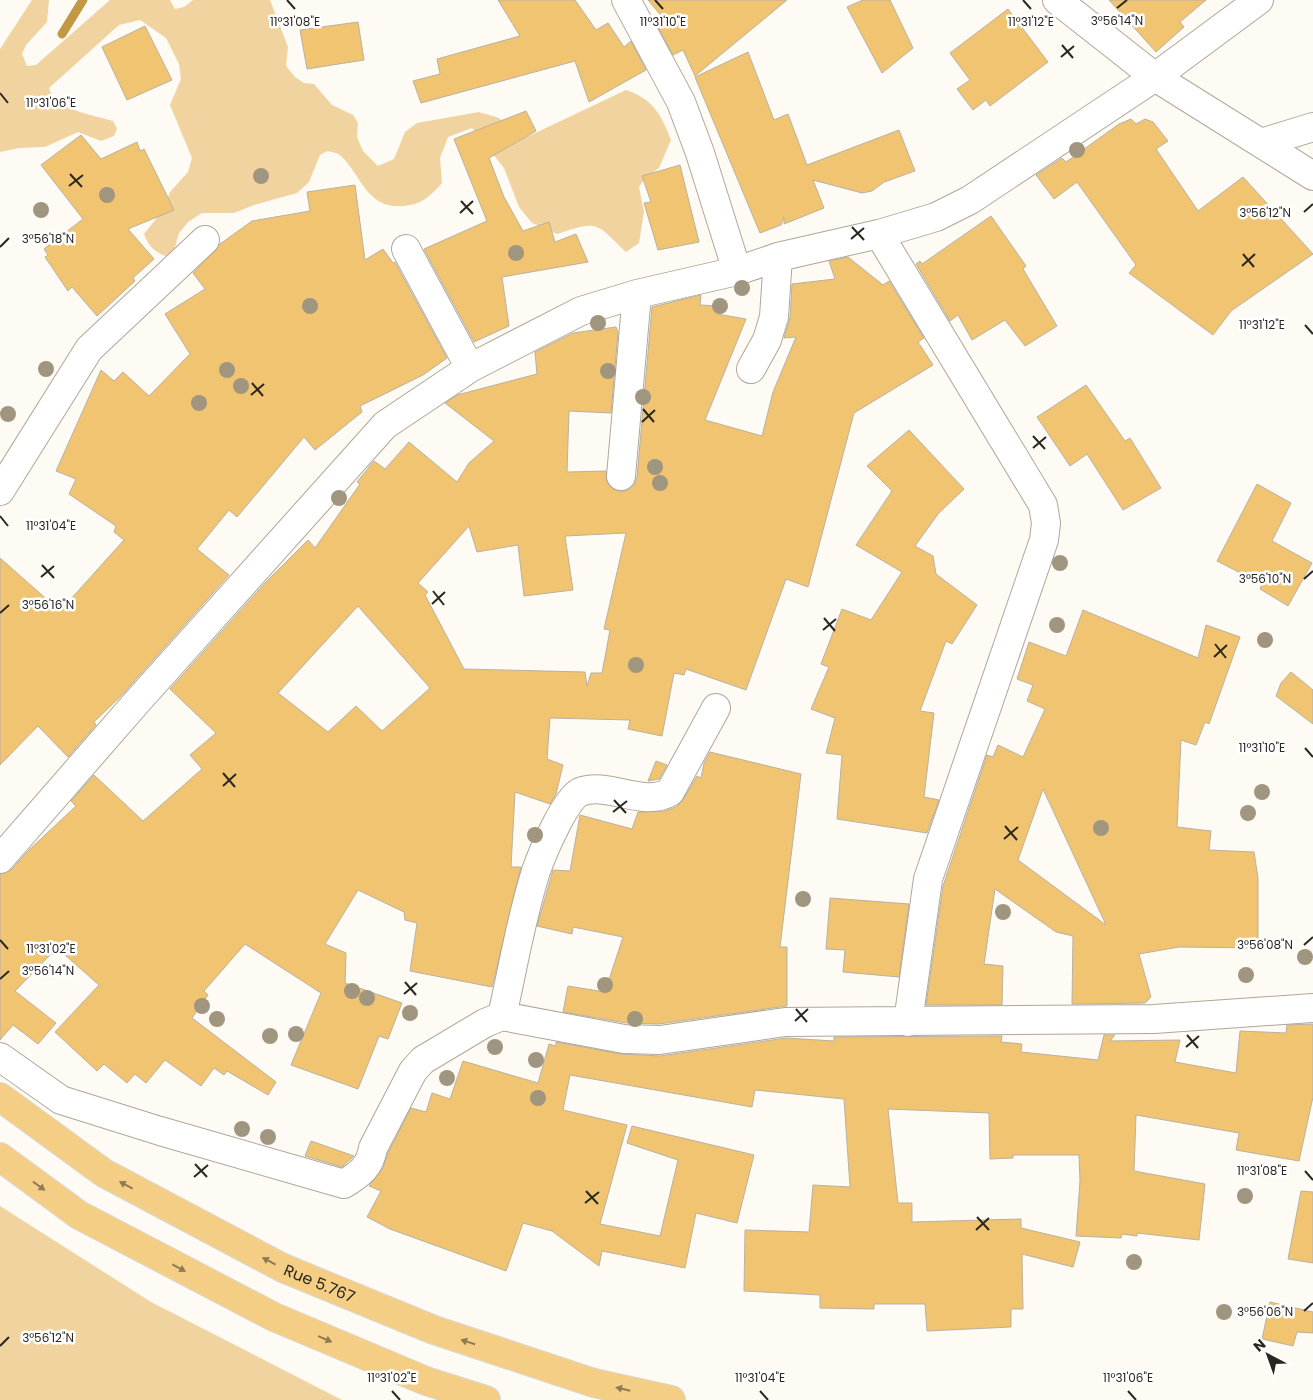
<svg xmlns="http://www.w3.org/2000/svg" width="1313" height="1400" font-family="Poppins,sans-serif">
<rect width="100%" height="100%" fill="#fefbf5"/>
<!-- green -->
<path fill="#f0d39f" d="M 32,0 L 49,0 L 47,22 L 26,45 L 22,54 L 27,66 L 36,65 L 110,0 L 170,0 L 175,9 L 184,7 L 193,0 L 270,0 L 288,47 L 286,66 L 295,77 L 304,83 L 314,84 L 332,105 L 353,115 L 358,123 L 357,137 L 363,151 L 378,166 L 394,159 L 405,132 L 417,123 L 479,112 L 499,118 L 511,131 L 529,136 L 626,90 C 653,99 661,114 671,140 L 659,168 L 645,178 L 639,187 L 644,212 L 639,243 L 626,252 C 595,222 599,220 557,234 L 532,223 L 519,207 L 504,168 L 472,128 L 448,137 L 440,158 L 442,183 C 430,197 419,206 400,206 C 367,208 361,175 341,156 C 338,153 332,152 327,151 L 320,155 L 309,182 L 297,193 L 254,205 L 234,213 L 202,213 L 188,222 L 179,233 L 172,258 C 157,254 149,248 144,234 L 163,210 L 170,192 L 188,172 L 192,158 L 170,105 L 181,79 L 179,64 L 166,38 L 140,20 L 119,25 L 49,88 C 54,110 94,115 113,121 L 117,129 L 114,136 L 101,141 L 78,132 L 45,147 L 19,148 L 0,152 L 0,49 Z
M 0,1206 L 151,1302 L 342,1400 L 0,1400 Z"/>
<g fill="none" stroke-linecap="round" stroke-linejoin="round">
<!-- stream -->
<path stroke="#c39843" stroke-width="9" d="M 62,34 L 83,0"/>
</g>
<!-- building -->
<path fill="#f0c470" stroke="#b9b1a2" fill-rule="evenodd" d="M 498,0 L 575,0 L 596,30 L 608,23 L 624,47 L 631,41 L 646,70 L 589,102 L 575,61 L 421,103 L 413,81 L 440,74 L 437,59 L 520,36 Z
M 648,0 L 787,0 L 695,76 L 683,50 L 673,55 L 656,23 L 663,18 Z
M 863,0 L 890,0 L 913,48 L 882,73 L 847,7 Z
M 1109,0 L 1206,0 L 1180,22 L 1184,27 L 1156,52 Z
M 1008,9 L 1048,62 L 990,106 L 986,100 L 973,110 L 957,89 L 970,80 L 950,53 Z
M 358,22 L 364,60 L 307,69 L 300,30 Z
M 145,26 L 172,80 L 127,100 L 102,47 Z
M 748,52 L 774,120 L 788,114 L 807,165 L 899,130 L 915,171 L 884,182 L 872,191 L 862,193 L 813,180 L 824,208 L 784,224 L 784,217 L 781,225 L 760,233 L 695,77 Z
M 526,111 L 536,131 L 489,158 L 504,197 L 523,231 L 549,222 L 555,242 L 576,234 L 588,262 L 502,277 L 509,326 L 474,342 L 424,249 L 487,221 L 454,139 Z
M 1131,119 L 1136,124 L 1145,119 L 1153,122 L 1168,141 L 1156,149 L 1198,211 L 1243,177 L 1313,254 L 1231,311 L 1213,335 L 1129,273 L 1136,265 L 1077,182 L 1054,199 L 1036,175 L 1062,158 L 1066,162 L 1119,124 Z
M 81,135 L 101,159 L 137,142 L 140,151 L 144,149 L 174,210 L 128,229 L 154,259 L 133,278 L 135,281 L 97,316 L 72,287 L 68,291 L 45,257 L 48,255 L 44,249 L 83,219 L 41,165 Z
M 680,165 L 699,242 L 658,250 L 644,203 L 651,202 L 642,176 Z
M 355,185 L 365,260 L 383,249 L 393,263 L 395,262 L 447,358 L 423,375 L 360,406 L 362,412 L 315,450 L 304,437 L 237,517 L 229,510 L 197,549 L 229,575 L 122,695 L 94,722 L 96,725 L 68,757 L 38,726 L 0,765 L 0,558 L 60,611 L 124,540 L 114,532 L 116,526 L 69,494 L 76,479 L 56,471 L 101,370 L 114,381 L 123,372 L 149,396 L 190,354 L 165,314 L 205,289 L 193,273 L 220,244 L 252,221 L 310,211 L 307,192 Z
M 991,216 L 1026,266 L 1023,269 L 1057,326 L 1025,346 L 1005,320 L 972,340 L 958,315 L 950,321 L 916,264 L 920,261 L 922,264 Z
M 848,257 L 883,285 L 889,281 L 924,338 L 918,342 L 933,365 L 854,413 L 808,587 L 786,579 L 746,690 L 686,669 L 684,675 L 674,673 L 662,736 L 628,729 L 630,720 L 550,718 L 547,759 L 563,765 L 556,794 L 550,804 L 515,792 L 511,867 L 521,867 L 492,987 L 410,971 L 417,923 L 405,920 L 404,912 L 358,890 L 325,944 L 346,953 L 345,983 L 402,1003 L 388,1039 L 379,1036 L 358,1089 L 291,1065 L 321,993 L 245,944 L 204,991 L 208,995 L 192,1018 L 276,1082 L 268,1095 L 227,1071 L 224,1075 L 214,1068 L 201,1086 L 165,1060 L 146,1083 L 135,1074 L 127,1083 L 104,1064 L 97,1071 L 55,1032 L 99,985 L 57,948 L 15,991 L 56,1023 L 38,1044 L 13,1025 L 0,1040 L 0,874 L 11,870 L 28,851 L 76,806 L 71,801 L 94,775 L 143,821 L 202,769 L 190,755 L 216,733 L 170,689 L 266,582 L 308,540 L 315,548 L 360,484 L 357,482 L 374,461 L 385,469 L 409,442 L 457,482 L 469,463 L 494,441 L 445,403 L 457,395 L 537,374 L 535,352 L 573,333 L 616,327 L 618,332 L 611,413 L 569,411 L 567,472 L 606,471 L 607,482 L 612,488 L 620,492 L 628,490 L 634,485 L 637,477 L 652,307 L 701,295 L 700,305 L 718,306 L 717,314 L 746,319 L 705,420 L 762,436 L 773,392 L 796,337 L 784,338 L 790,318 L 792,284 L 835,279 L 829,261 ZM 469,526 L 477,552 L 518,545 L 524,596 L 573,590 L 565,536 L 626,533 L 604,629 L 610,630 L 602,673 L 591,673 L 587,686 L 585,672 L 464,669 L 425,595 L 428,592 L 418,583 ZM 358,606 L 430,688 L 382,731 L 356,706 L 328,732 L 278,693 Z
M 1086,385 L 1125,441 L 1130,438 L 1161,488 L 1123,510 L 1087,454 L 1070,466 L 1037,417 Z
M 909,430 L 964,489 L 938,514 L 915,546 L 933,556 L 936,574 L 977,605 L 952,644 L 946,641 L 920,711 L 934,713 L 924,797 L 939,800 L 927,833 L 837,819 L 842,755 L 826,753 L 835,718 L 811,709 L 829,667 L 821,664 L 842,609 L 871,620 L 902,572 L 856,545 L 892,491 L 867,466 Z
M 1257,484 L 1291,503 L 1272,541 L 1312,563 L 1288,606 L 1260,589 L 1262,584 L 1217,561 Z
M 1083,610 L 1198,658 L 1206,625 L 1240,637 L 1209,724 L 1205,722 L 1196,745 L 1181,740 L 1177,827 L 1211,831 L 1209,850 L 1254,852 L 1258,878 L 1258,948 L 1179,947 L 1139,954 L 1151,997 L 1145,1003 L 1072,1004 L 1073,936 L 1056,932 L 995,889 L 984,964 L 1003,966 L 1002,1005 L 926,1005 L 943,886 L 987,755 L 993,757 L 998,745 L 1023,757 L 1045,709 L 1027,701 L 1033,685 L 1017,679 L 1029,642 L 1066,656 ZM 1043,789 L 1106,925 L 1018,860 Z
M 1291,672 L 1313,690 L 1313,724 L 1276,696 L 1281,683 Z
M 710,752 L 801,774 L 780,947 L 787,947 L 787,1006 L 659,1024 L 626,1023 L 563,1012 L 568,986 L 605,992 L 623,937 L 573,927 L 572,934 L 537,926 L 553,870 L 570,871 L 580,815 L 632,829 L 638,812 L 665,811 L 676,807 L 683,800 L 697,776 L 701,778 L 704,763 Z
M 656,761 L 667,765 L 659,779 L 648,781 Z
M 830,898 L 909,904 L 899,977 L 843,972 L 845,950 L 826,949 Z
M 1313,1024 L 1313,1097 L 1299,1161 L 1236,1150 L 1239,1133 L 1136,1115 L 1134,1171 L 1205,1184 L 1199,1240 L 1137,1233 L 1137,1236 L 1122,1234 L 1121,1238 L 1076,1236 L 1080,1181 L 1079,1155 L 1013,1155 L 1013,1158 L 990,1159 L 989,1113 L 888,1109 L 898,1203 L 912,1203 L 912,1222 L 1021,1219 L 1021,1228 L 1080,1242 L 1073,1267 L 1022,1254 L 1023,1309 L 1011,1309 L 1011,1327 L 927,1331 L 925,1304 L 874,1304 L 874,1309 L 820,1308 L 820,1295 L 744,1291 L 745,1230 L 809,1232 L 813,1185 L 850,1187 L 844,1099 L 755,1090 L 752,1107 L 570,1075 L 563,1110 L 627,1125 L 600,1224 L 660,1236 L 678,1160 L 627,1143 L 632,1126 L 754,1155 L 737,1223 L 696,1213 L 685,1268 L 602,1251 L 599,1266 L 552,1231 L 523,1223 L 506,1271 L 390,1229 L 367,1217 L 381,1191 L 369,1186 L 383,1168 L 388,1153 L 411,1108 L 426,1112 L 432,1093 L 450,1099 L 463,1061 L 538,1083 L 549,1044 L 556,1046 L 556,1042 L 621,1054 L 660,1056 L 786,1038 L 834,1041 L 834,1037 L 1002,1036 L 1001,1042 L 1022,1044 L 1021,1052 L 1098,1060 L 1104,1035 L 1115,1035 L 1110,1041 L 1180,1040 L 1175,1062 L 1236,1073 L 1240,1031 L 1286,1033 L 1287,1025 Z
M 311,1141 L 354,1156 L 342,1167 L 305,1156 Z
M 1301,1191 L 1313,1192 L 1313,1263 L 1288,1259 Z
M 1270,1302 L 1313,1312 L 1313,1333 L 1297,1332 L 1293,1346 L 1262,1339 Z"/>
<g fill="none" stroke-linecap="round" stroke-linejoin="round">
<!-- street casing -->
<g stroke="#afa798" stroke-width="30">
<path id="street" d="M 626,0 L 681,102 L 700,153 L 737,271
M 1057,0 L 1155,77 L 1313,176
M 1261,143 L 1313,127
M 879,234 L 936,217 L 970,200 L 1155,77 L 1259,0
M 406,249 L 470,368
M 751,369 L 767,340 L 774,317 L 778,257 L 879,234 L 1043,505 L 1046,523 L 1044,540 L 928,879 L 908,1022
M 621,476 L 637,294
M 0,491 L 89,349 L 205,240
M 0,859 L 136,703 L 385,425 L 470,368 L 581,311 L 637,294 L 737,271 L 778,257
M 502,1016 C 513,968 521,918 536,871 C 542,854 565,799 580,792 C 608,781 642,808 670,792 L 716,708
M 0,1057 L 61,1100 L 160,1131 L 344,1184 C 360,1174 370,1167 373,1148 L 413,1071 L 423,1060 L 485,1023 L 502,1016 L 624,1039 L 660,1040 L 785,1022 L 1154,1019 L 1313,1008"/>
</g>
<!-- highway casing -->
<g stroke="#d9d8d7" stroke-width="30">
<g id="highway">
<path id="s1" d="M 0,1097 L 104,1173 L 283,1268 L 434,1330 L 594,1383 L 671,1400"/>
<path d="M 0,1157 L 79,1215 L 274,1317 L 426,1381 L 486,1400"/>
</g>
</g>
<!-- street -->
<use href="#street" stroke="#fff" stroke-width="28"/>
<!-- highway -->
<use href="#highway" stroke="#f5ce86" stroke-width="28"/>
</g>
<!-- trees -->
<g fill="#a0957f">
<circle cx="1077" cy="150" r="8"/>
<circle cx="261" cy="176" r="8"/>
<circle cx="107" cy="195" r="8"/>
<circle cx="41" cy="210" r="8"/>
<circle cx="516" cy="253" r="8"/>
<circle cx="742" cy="288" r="8"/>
<circle cx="310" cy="306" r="8"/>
<circle cx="720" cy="306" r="8"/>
<circle cx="598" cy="323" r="8"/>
<circle cx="46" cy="369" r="8"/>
<circle cx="227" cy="370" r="8"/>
<circle cx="608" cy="371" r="8"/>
<circle cx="241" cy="386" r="8"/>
<circle cx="643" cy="397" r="8"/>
<circle cx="199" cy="403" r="8"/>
<circle cx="8" cy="414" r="8"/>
<circle cx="655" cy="467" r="8"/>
<circle cx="660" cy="483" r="8"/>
<circle cx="339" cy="498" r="8"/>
<circle cx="1060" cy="563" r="8"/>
<circle cx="1057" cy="625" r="8"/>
<circle cx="1265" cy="640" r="8"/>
<circle cx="636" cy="665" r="8"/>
<circle cx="1262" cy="792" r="8"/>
<circle cx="1248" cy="813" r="8"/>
<circle cx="1101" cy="828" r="8"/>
<circle cx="535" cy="835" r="8"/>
<circle cx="803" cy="899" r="8"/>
<circle cx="1003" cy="912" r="8"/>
<circle cx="1305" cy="957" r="8"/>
<circle cx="1246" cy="975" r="8"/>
<circle cx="605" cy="985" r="8"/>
<circle cx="352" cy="991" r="8"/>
<circle cx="367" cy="998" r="8"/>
<circle cx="202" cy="1006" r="8"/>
<circle cx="410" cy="1013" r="8"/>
<circle cx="217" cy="1019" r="8"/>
<circle cx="635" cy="1019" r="8"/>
<circle cx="296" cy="1034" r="8"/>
<circle cx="270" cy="1036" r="8"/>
<circle cx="495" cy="1047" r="8"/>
<circle cx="536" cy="1060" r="8"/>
<circle cx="447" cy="1078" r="8"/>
<circle cx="538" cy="1098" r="8"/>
<circle cx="242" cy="1129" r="8"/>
<circle cx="268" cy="1137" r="8"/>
<circle cx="1245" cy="1196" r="8"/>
<circle cx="1134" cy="1262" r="8"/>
<circle cx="1224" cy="1312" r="8"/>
</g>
<!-- one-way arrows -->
<defs><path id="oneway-solid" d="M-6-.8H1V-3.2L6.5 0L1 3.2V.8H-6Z" transform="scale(1.25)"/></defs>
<g fill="#907a54">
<use href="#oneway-solid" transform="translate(126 1185) rotate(-152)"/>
<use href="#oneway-solid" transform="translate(39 1186) rotate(36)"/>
<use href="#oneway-solid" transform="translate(269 1261) rotate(-152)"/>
<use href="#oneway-solid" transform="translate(179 1268) rotate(28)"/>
<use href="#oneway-solid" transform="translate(325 1339) rotate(23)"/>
<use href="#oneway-solid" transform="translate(468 1342) rotate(-162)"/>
<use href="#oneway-solid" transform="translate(623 1389) rotate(-167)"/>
</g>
<!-- ticks -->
<path fill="none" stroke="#2a2721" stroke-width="2" d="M 287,0 L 295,9M 655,0 L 663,9M 1023,0 L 1031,9M 1117,8 L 1127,0M 1062,45 L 1073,58M 1061,57 L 1074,46M 0,93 L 8,103M 70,174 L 82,187M 69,186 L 83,175M 461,201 L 473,214M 1304,212 L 1313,204M 460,213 L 473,201M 852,227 L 864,240M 851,239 L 864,228M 0,247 L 9,238M 1243,254 L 1254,267M 1242,266 L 1255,254M 1305,325 L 1313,334M 252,383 L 263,396M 251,395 L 264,384M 643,409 L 654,422M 642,422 L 655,410M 1033,436 L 1045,449M 1033,448 L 1046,437M 0,516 L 8,526M 42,565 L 54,578M 41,577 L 54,566M 1304,579 L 1313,571M 433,591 L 444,605M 432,604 L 445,592M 0,613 L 9,605M 824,618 L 835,631M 823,630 L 836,619M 1215,644 L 1226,658M 1214,657 L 1227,645M 1305,748 L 1313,757M 223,773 L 235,787M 223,786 L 236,774M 614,800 L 626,813M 613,812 L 627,801M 1005,826 L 1017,840M 1004,839 L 1018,827M 0,940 L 8,949M 1304,945 L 1313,937M 0,979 L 9,971M 405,982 L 416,995M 404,994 L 417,983M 796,1009 L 807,1022M 795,1021 L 808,1009M 1187,1035 L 1198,1048M 1186,1047 L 1199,1036M 195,1164 L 207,1177M 1305,1171 L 1313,1180M 194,1177 L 208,1165M 586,1191 L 598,1204M 585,1203 L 599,1192M 977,1217 L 989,1230M 976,1230 L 989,1218M 1304,1311 L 1313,1303M 0,1346 L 9,1337M 392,1391 L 400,1400M 760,1391 L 768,1400M 1128,1391 L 1136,1400"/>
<g text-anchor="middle" stroke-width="5" stroke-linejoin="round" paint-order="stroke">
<!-- street labels -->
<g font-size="16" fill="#2a2721" stroke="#fff">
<text dy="6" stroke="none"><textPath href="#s1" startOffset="371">Rue 5.767</textPath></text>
</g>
</g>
<g font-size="12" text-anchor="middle" fill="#2a2721" stroke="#fff" stroke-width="5" stroke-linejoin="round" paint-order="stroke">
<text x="1117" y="25">3°56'14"N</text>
<text x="295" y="26">11°31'08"E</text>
<text x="663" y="26">11°31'10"E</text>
<text x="1031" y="26">11°31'12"E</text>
<text x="51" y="107">11°31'06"E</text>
<text x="1265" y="217">3°56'12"N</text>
<text x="48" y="243">3°56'18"N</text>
<text x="1262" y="329">11°31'12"E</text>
<text x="51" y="530">11°31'04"E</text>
<text x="1265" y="583">3°56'10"N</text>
<text x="48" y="609">3°56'16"N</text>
<text x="1262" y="752">11°31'10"E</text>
<text x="1265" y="949">3°56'08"N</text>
<text x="51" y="953">11°31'02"E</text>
<text x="48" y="975">3°56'14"N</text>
<text x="1262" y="1175">11°31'08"E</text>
<text x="1265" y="1316">3°56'06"N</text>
<text x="48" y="1342">3°56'12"N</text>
<text x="392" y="1382">11°31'02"E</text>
<text x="760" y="1382">11°31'04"E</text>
<text x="1128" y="1382">11°31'06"E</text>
</g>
<!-- north arrow -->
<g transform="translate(1268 1355) rotate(319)" stroke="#ffffff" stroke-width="4" paint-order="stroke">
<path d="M0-4L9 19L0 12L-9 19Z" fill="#2a2721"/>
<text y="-8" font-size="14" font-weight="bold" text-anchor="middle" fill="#2a2721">N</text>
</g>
</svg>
